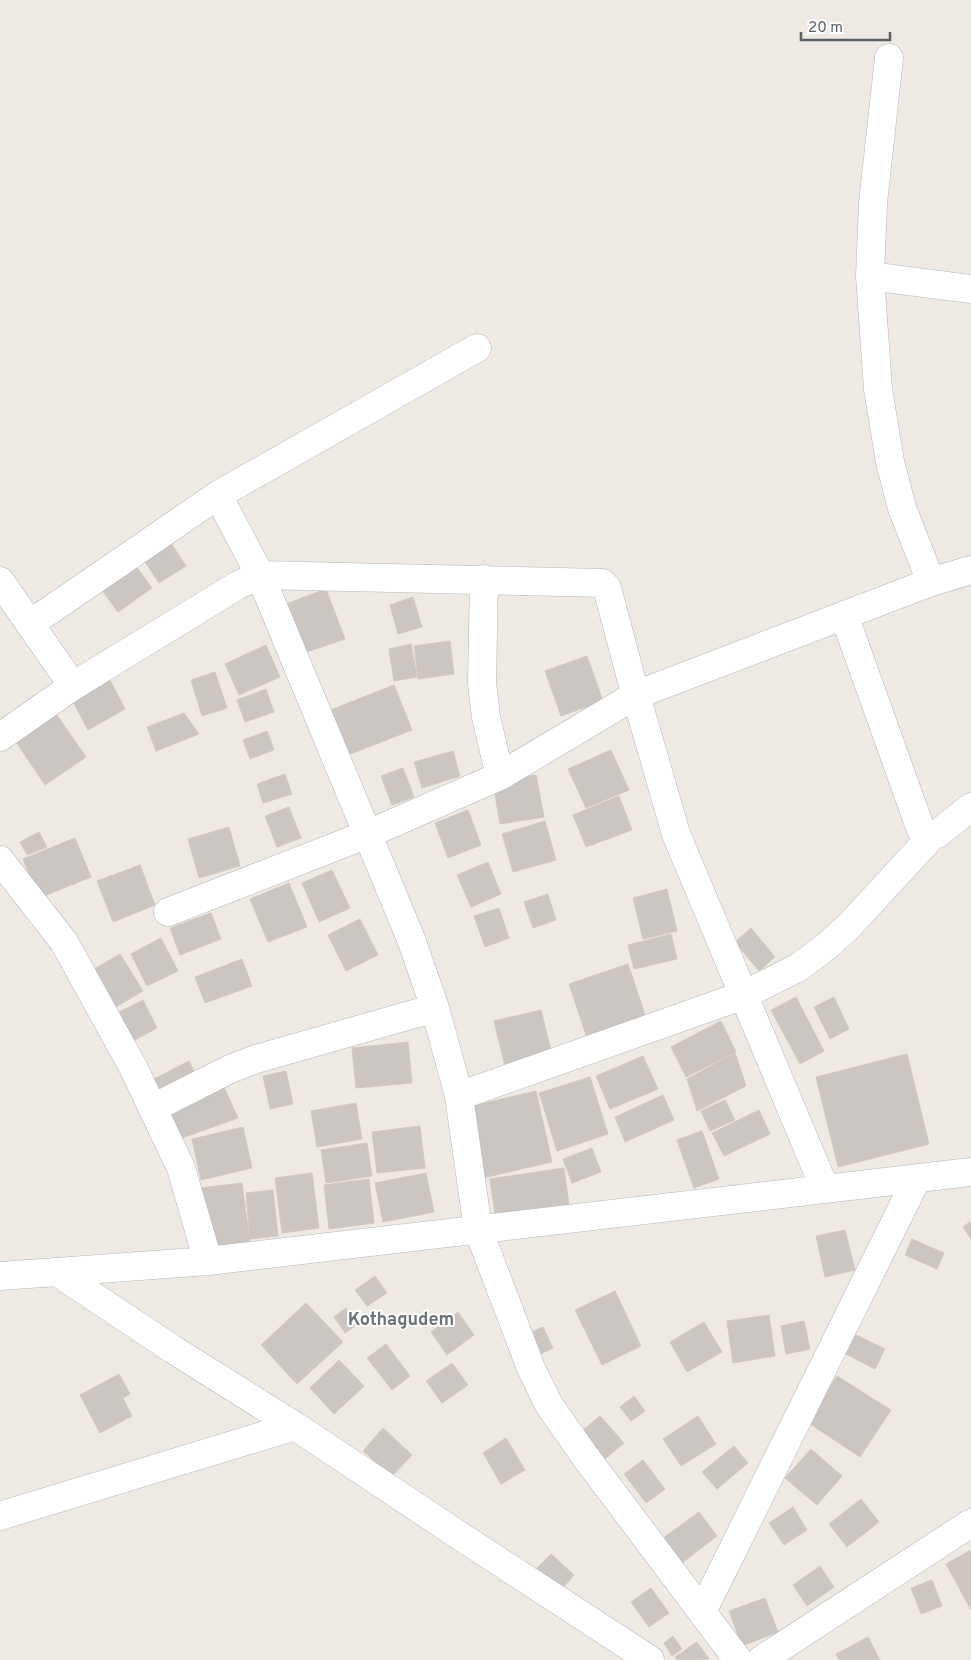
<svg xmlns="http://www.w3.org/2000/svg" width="971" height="1660" font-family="Overpass,sans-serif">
<rect width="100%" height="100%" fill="#eee9e2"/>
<!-- building -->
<path fill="#cbc6c1" stroke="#d3c9c0" d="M 169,540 L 186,566 L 159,583 L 142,557 Z
M 133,562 L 152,588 L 118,612 L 98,585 Z
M 326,589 L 345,639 L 304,653 L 286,604 Z
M 413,597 L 422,627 L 398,634 L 390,605 Z
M 450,641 L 454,674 L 418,679 L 414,646 Z
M 411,644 L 417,677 L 394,681 L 389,649 Z
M 266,645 L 280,677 L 239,695 L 225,664 Z
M 587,656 L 603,701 L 561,716 L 545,671 Z
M 215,672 L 227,708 L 202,716 L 191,680 Z
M 109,678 L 125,709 L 88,730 L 71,698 Z
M 394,685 L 412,730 L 345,756 L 328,711 Z
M 266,689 L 274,712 L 245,722 L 237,700 Z
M 54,711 L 86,757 L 45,785 L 14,739 Z
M 184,713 L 199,734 L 156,751 L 147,727 Z
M 267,731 L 274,750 L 250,759 L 243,740 Z
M 611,750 L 629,790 L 586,808 L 568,769 Z
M 453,751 L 460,776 L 422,788 L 414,762 Z
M 403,768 L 414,797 L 392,805 L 381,776 Z
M 285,774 L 292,794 L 263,803 L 257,784 Z
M 536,775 L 544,817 L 500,824 L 493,783 Z
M 619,796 L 632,830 L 586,847 L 573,815 Z
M 289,807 L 301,838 L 277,847 L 265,816 Z
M 468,810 L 481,845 L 448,858 L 435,823 Z
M 545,821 L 556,860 L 513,872 L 502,834 Z
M 229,827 L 240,866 L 199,878 L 188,839 Z
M 39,832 L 47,847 L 27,855 L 20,842 Z
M 75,838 L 91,877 L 39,898 L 23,859 Z
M 488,862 L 501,894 L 471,907 L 457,875 Z
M 140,865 L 155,905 L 113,922 L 97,881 Z
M 332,870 L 350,908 L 319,922 L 302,883 Z
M 289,883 L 307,927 L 268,942 L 250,899 Z
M 667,889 L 677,931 L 643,939 L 633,898 Z
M 548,894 L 556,920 L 533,928 L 524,902 Z
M 499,908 L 509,938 L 485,947 L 474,916 Z
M 211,913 L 221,939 L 180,955 L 170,928 Z
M 360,919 L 378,955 L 346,971 L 328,935 Z
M 751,928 L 775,957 L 759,971 L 735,942 Z
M 671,934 L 677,959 L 634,969 L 628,945 Z
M 161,938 L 178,971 L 147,986 L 131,954 Z
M 120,954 L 143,991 L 107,1012 L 84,975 Z
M 242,959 L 252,986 L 205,1003 L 195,977 Z
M 628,964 L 647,1021 L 588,1041 L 569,984 Z
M 796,997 L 824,1051 L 800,1064 L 771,1010 Z
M 834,997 L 849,1029 L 830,1039 L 814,1007 Z
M 143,1000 L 157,1028 L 124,1046 L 109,1017 Z
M 541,1010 L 552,1055 L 505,1066 L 494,1021 Z
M 721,1021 L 736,1052 L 686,1077 L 671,1047 Z
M 408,1042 L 412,1083 L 356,1088 L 352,1048 Z
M 735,1053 L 746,1086 L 697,1111 L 687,1079 Z
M 907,1054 L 929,1144 L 838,1167 L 816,1077 Z
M 643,1056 L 658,1089 L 610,1109 L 596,1076 Z
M 189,1061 L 198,1079 L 161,1097 L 152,1080 Z
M 286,1071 L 293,1104 L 270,1109 L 263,1076 Z
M 590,1077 L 608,1134 L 557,1151 L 539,1093 Z
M 223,1085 L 238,1118 L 182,1138 L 169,1112 Z
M 536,1091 L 552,1162 L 483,1178 L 467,1107 Z
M 663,1095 L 674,1120 L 625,1142 L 615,1117 Z
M 725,1100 L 735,1120 L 710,1131 L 701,1111 Z
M 356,1103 L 362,1139 L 317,1147 L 311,1111 Z
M 759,1110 L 770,1134 L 724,1156 L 712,1133 Z
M 420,1126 L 425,1168 L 377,1173 L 372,1132 Z
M 243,1127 L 252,1168 L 201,1180 L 192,1139 Z
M 702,1131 L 719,1179 L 694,1188 L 677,1140 Z
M 367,1143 L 372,1176 L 326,1183 L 321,1150 Z
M 592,1148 L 601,1172 L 572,1183 L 563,1159 Z
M 564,1168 L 570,1212 L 496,1222 L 490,1179 Z
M 312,1173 L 319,1228 L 282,1233 L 275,1178 Z
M 426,1173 L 434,1212 L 383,1222 L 375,1183 Z
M 369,1179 L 374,1223 L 329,1229 L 324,1185 Z
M 242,1183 L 250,1243 L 207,1248 L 200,1188 Z
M 273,1190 L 278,1236 L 250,1239 L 246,1193 Z
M 971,1221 L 971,1239 L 963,1227 Z
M 845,1230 L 855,1270 L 825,1277 L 816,1236 Z
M 912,1239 L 944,1253 L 937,1269 L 905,1255 Z
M 375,1276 L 387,1293 L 367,1306 L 355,1290 Z
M 615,1291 L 641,1346 L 602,1365 L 575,1310 Z
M 306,1303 L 343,1342 L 297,1384 L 261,1345 Z
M 346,1308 L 358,1324 L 345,1333 L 334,1317 Z
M 458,1312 L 474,1335 L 447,1355 L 431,1332 Z
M 769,1315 L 775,1356 L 733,1363 L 727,1321 Z
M 804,1321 L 810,1349 L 786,1354 L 781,1326 Z
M 704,1322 L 722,1352 L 687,1372 L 670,1342 Z
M 543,1327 L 553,1348 L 532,1358 L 522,1336 Z
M 854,1334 L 885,1349 L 875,1369 L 844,1353 Z
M 386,1344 L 410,1376 L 392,1390 L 367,1358 Z
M 339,1360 L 364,1386 L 334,1414 L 310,1388 Z
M 452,1363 L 468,1385 L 442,1403 L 426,1381 Z
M 119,1374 L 130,1394 L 123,1398 L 132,1416 L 100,1433 L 80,1395 Z
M 837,1376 L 891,1410 L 860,1457 L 807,1422 Z
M 634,1396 L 645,1411 L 631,1421 L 620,1407 Z
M 600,1416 L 624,1443 L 605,1459 L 582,1431 Z
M 698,1416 L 716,1444 L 681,1466 L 663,1439 Z
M 383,1428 L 412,1455 L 392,1476 L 363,1451 Z
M 506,1438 L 525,1470 L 501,1484 L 483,1453 Z
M 734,1446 L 748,1463 L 717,1489 L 702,1472 Z
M 811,1449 L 842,1476 L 817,1505 L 785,1478 Z
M 643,1460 L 665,1489 L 646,1503 L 624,1474 Z
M 861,1499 L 879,1522 L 847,1547 L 829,1524 Z
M 793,1507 L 807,1530 L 784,1545 L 769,1523 Z
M 699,1512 L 717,1536 L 682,1563 L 663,1538 Z
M 971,1550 L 971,1610 L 946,1564 Z
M 551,1554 L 574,1575 L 561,1590 L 537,1568 Z
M 820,1566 L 834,1587 L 807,1606 L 793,1585 Z
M 932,1580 L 942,1606 L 921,1614 L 911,1588 Z
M 651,1588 L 669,1613 L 649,1627 L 631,1602 Z
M 765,1598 L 778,1632 L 742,1646 L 729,1611 Z
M 673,1636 L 682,1649 L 672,1656 L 664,1643 Z
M 868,1637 L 880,1660 L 839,1660 L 836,1654 Z
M 697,1642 L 709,1659 L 677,1660 L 675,1657 Z"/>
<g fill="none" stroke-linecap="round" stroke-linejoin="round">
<!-- minor casing -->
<g stroke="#b3b7bb" stroke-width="29">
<path id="minor" d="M 889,58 L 873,203 L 870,276 L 878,389 L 890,462 L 902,508 L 931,582
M 870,276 L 971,289
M 218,495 L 260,575 L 411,939 L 435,1008 L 459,1096 L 478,1229 L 531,1368 L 549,1405 L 587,1459 L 738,1660
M 484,579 L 482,683 L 486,717 L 500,776
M 0,581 L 73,686
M 844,615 L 921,830 L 927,835 L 937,834 L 971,807
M 30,624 L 218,495 L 477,348
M 0,737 L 73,686 L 238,585 L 260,575 L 602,583 L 607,588 L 631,678 L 676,834 L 825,1189
M 0,860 L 64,942 L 133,1067 L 181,1168 L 208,1261
M 168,912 L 368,834 L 500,776 L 636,695 L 931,582 L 971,570
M 459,1096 L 744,995 L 799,967 L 827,946 L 848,927 L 932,836
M 153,1108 L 230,1069 L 256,1059 L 435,1008
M 57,1272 L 208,1261 L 971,1172
M 0,1516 L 295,1426
M 702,1612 L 917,1178
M 761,1660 L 971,1523"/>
</g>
<!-- tertiary casing -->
<g stroke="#b3b7bb" stroke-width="29">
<path id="tertiary" d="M 0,1276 L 57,1272 L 174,1350 L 295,1426 L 451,1530 L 650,1660"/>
</g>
<!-- minor -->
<use href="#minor" stroke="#fff" stroke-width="28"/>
<!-- tertiary -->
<use href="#tertiary" stroke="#fff" stroke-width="28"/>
</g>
<g text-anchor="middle" stroke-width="4" stroke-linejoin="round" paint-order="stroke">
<!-- quarter labels -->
<g font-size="18" font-weight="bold" fill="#6c7376" stroke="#fff">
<text x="401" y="1325">Kothagudem</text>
</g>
</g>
<!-- scale -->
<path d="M801 32v8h89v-8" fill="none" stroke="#5b6164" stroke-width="2.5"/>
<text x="808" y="32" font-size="15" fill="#5b6164" stroke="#ffffff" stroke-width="4" paint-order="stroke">20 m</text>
</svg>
